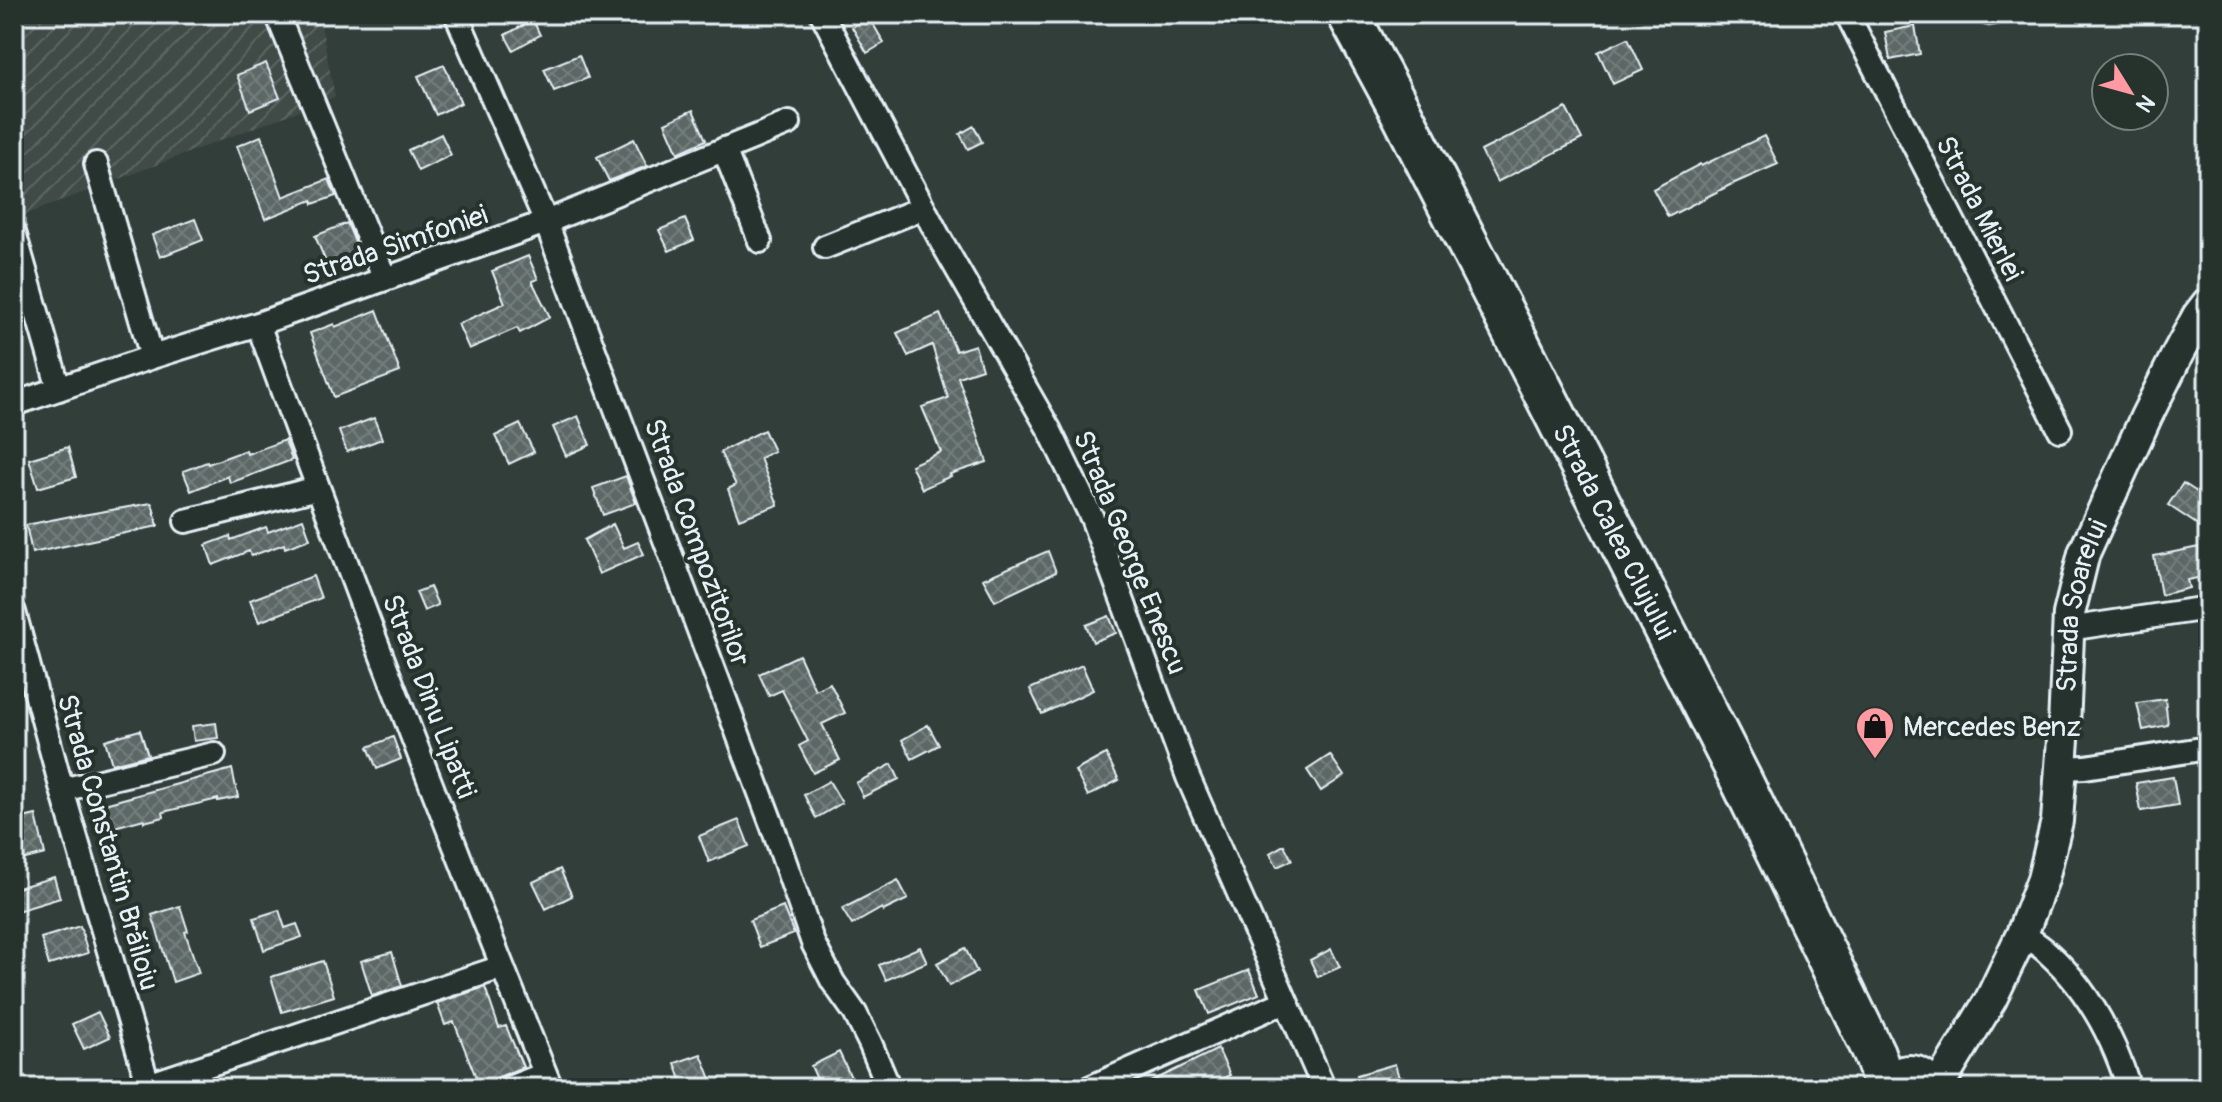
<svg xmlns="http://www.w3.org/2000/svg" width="2222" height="1102" font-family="Pangolin,sans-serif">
<defs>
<pattern id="industrial-furrows" width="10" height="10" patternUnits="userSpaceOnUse" patternTransform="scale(2)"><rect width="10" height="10" fill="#3f4b46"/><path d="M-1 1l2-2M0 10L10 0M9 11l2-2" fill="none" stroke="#5b6561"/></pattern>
<pattern id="building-cross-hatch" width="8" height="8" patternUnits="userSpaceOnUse" patternTransform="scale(2)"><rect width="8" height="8" fill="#5c6865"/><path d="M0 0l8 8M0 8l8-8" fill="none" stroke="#737e7c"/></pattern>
</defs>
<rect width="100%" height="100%" fill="#323e39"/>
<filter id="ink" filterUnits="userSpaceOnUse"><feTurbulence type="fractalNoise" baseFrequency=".0125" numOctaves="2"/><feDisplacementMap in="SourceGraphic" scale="16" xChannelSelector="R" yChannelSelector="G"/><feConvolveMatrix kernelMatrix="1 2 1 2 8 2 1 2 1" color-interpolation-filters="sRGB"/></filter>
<g filter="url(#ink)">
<!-- industrial -->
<path fill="url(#industrial-furrows)" d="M 14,14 L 319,14 L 335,97 L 14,219 Z"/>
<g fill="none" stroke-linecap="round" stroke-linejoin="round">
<!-- stream -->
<path stroke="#9ea9ab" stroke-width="5" d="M 1951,14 L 1989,25 L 2029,16 L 2056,14
M 2135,14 L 2160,16 L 2164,14"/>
</g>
<!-- building -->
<path fill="url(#building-cross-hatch)" stroke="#e8f1f8" stroke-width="2" d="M 869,17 L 884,43 L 867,53 L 852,27 Z
M 533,20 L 540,35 L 513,50 L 505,35 Z
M 1915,26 L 1920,54 L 1890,60 L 1885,32 Z
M 1628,38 L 1643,70 L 1613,84 L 1598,52 Z
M 579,55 L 588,78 L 554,91 L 544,69 Z
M 266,63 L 280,98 L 250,110 L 237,75 Z
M 444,65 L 461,103 L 436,115 L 418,76 Z
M 1566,108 L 1582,139 L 1497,182 L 1481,151 Z
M 693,110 L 706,140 L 678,153 L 665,123 Z
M 974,126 L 982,142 L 968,149 L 960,134 Z
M 441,134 L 451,155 L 418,171 L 408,150 Z
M 261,136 L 283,197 L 329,179 L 336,196 L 313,204 L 312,200 L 265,219 L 237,146 Z
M 1764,136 L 1778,164 L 1730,185 L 1668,217 L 1653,189 L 1700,164 L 1701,166 Z
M 634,139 L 647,166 L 609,181 L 597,157 Z
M 195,219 L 203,240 L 160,257 L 152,235 Z
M 685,219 L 694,240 L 669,251 L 659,230 Z
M 347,223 L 360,254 L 328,267 L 315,236 Z
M 528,256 L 538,279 L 532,281 L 550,317 L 520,333 L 517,328 L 469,349 L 458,324 L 505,303 L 492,271 Z
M 377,310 L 400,372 L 334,397 L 310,333 L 334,324 L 335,327 Z
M 940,314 L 956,351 L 975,345 L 982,369 L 958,377 L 987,462 L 950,474 L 951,476 L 922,489 L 911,465 L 941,452 L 922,407 L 948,398 L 932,345 L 908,356 L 897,333 Z
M 578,416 L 590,445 L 566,456 L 553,427 Z
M 374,418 L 382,439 L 347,452 L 339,431 Z
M 520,424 L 534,452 L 509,464 L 495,436 Z
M 764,430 L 774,451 L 760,458 L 778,505 L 739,519 L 728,489 L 736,485 L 720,452 Z
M 285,440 L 292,460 L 230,483 L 228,476 L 191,491 L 183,471 L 207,462 L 208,464 L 246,450 L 247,454 Z
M 68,447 L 76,477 L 38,488 L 29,459 Z
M 626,476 L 636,503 L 603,515 L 593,488 Z
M 2183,483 L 2208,499 L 2208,514 L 2198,525 L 2168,505 Z
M 152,503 L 158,526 L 32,553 L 26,525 L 71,516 L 71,517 Z
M 303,519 L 310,539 L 285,548 L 284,544 L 251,556 L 249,551 L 213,565 L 206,545 L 230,536 L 231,540 L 266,527 L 268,532 Z
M 613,524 L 624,548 L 638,542 L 644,554 L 599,574 L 584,540 Z
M 2204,546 L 2208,576 L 2187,580 L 2189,588 L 2161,595 L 2154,556 Z
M 1048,551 L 1056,572 L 995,601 L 983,579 Z
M 313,576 L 321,598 L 259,622 L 250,600 Z
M 430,587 L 438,605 L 424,611 L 416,592 Z
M 1109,616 L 1116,633 L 1093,642 L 1086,625 Z
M 799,655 L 815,690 L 830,683 L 845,713 L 822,724 L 840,760 L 813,773 L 799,746 L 808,741 L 782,690 L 769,696 L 759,674 Z
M 1082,665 L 1093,690 L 1042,714 L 1030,689 Z
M 2165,699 L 2168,725 L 2143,730 L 2137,703 Z
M 216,723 L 218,738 L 194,741 L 192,726 Z
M 928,725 L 939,745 L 912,759 L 902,740 Z
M 140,730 L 148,755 L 112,764 L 105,740 Z
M 393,737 L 401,759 L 377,769 L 368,747 Z
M 1106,754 L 1119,780 L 1088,796 L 1075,771 Z
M 1330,755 L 1344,776 L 1321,791 L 1307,770 Z
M 892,764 L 899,779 L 863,797 L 856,783 Z
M 232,769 L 238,797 L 218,801 L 218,799 L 163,812 L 164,817 L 144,822 L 144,819 L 107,829 L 101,805 Z
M 2173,777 L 2178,805 L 2141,811 L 2136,783 Z
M 829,781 L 842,803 L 816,818 L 804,795 Z
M 36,815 L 45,854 L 14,862 L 14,820 Z
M 739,820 L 749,846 L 709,862 L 699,836 Z
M 1284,845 L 1292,860 L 1277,867 L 1270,853 Z
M 560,869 L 572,896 L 546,909 L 533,882 Z
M 54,877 L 60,898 L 14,912 L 14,889 Z
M 898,880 L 908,899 L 883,911 L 882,908 L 852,925 L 842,909 Z
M 180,906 L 188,931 L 185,932 L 199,973 L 173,982 L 152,915 Z
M 783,907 L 794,934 L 760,947 L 750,920 Z
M 279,910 L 285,928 L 297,924 L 302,937 L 264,950 L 254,918 Z
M 80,926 L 88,953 L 49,965 L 41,938 Z
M 920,947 L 927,962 L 886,980 L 879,965 Z
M 965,948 L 977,972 L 949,986 L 937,963 Z
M 1331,949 L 1340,967 L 1318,977 L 1310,960 Z
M 392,952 L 402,986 L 372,996 L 361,961 Z
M 323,961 L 334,996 L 282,1012 L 271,977 Z
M 1249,970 L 1259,994 L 1209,1014 L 1199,990 Z
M 485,987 L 499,1028 L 506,1026 L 523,1067 L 479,1085 L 454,1022 L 445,1025 L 437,1003 Z
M 98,1012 L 110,1037 L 84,1049 L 72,1024 Z
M 1218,1049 L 1230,1075 L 1203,1088 L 1138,1088 Z
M 839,1052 L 856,1088 L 821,1088 L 811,1066 Z
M 701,1054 L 713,1084 L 703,1088 L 684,1088 L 675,1063 Z
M 1395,1064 L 1402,1088 L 1361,1088 L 1357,1075 Z"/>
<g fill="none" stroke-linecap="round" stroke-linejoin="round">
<!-- street casing -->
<g stroke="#e8f1f8" stroke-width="28">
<path id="street" d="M 277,14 L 385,279
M 456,14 L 546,222 L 772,825 L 813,943 L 833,982 L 855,1013 L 870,1043 L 889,1088
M 822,14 L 940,239 L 1050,431 L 1092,518 L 1188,777 L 1324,1088
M 1847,14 L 2060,430
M 724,149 L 760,241
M 96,164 L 152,357
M 14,232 L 59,389
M 825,247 L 923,208
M 258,324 C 351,580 449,835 551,1088
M 14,404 L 152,357 L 258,324 L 546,222 L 789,123
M 186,521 L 318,488
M 14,612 L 62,790 L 149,1088
M 2068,629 L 2208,608
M 2061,768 L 2085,767 L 2208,748
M 62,790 L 214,754
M 2022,934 C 2031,940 2041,946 2048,953 C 2088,989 2113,1037 2129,1088
M 148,1085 L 502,967
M 509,1088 L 545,1074
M 1089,1088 L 1286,1001"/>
</g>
<!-- secondary casing -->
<g stroke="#e8f1f8" stroke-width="36">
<g id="secondary">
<path id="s1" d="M 1937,1088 L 1991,999 L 2022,934 L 2043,879 L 2057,821 L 2064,726 L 2069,614 L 2084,553 L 2146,417 L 2178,353 L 2198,316 L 2208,303"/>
</g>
</g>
<!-- highway casing -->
<g stroke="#e8f1f8" stroke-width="46">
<g id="highway">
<path id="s2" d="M 1348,14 L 1402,114 L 1741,780 L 1874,1053 L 1886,1088"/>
<path d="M 1890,1088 C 1901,1072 1918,1072 1929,1088"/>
</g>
</g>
<!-- street -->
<use href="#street" stroke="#26332d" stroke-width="22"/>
<!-- secondary -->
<use href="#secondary" stroke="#26332d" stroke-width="30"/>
<!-- highway -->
<use href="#highway" stroke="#26332d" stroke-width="40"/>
</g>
</g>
<!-- icons -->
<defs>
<g id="shop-pin" transform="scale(2)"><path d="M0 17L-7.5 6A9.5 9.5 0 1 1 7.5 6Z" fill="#ff9aa2" stroke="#26332d"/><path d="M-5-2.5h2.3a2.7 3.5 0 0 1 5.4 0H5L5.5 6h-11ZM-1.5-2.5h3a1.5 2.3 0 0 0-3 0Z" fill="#111"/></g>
</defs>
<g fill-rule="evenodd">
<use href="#shop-pin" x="1875" y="726"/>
</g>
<g text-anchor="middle" stroke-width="8" stroke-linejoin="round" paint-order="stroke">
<!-- street labels -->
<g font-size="28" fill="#e8f1f8" stroke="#26332d">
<text transform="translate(1980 208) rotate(63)" y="10">Strada Mierlei</text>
<text transform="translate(395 244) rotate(-19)" y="10">Strada Simfoniei</text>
<text dy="10" stroke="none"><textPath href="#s2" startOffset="582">Strada Calea Clujului</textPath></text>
<text transform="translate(698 542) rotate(70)" y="10">Strada Compozitorilor</text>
<text transform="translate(1131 552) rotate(68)" y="10">Strada George Enescu</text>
<text dy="10" stroke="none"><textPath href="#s1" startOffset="512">Strada Soarelui</textPath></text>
<text transform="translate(430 696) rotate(69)" y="10">Strada Dinu Lipatti</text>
<text transform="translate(109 842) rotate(74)" y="10">Strada Constantin Brăiloiu</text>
</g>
<!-- poi labels -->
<g font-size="28" fill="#e8f1f8" stroke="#26332d" text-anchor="start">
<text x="1903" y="736">Mercedes Benz</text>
</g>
</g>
<!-- margin -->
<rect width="2222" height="1102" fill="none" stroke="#26332d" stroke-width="48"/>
<rect x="24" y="24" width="2174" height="1054" fill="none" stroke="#e8f1f8" stroke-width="3" filter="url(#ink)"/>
<!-- north arrow -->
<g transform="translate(2130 92) rotate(127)"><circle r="38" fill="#26332d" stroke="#747f7e" stroke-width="2"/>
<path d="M0-6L14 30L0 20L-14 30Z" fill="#ff9aa2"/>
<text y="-12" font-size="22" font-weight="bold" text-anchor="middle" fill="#e8f1f8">N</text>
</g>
</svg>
